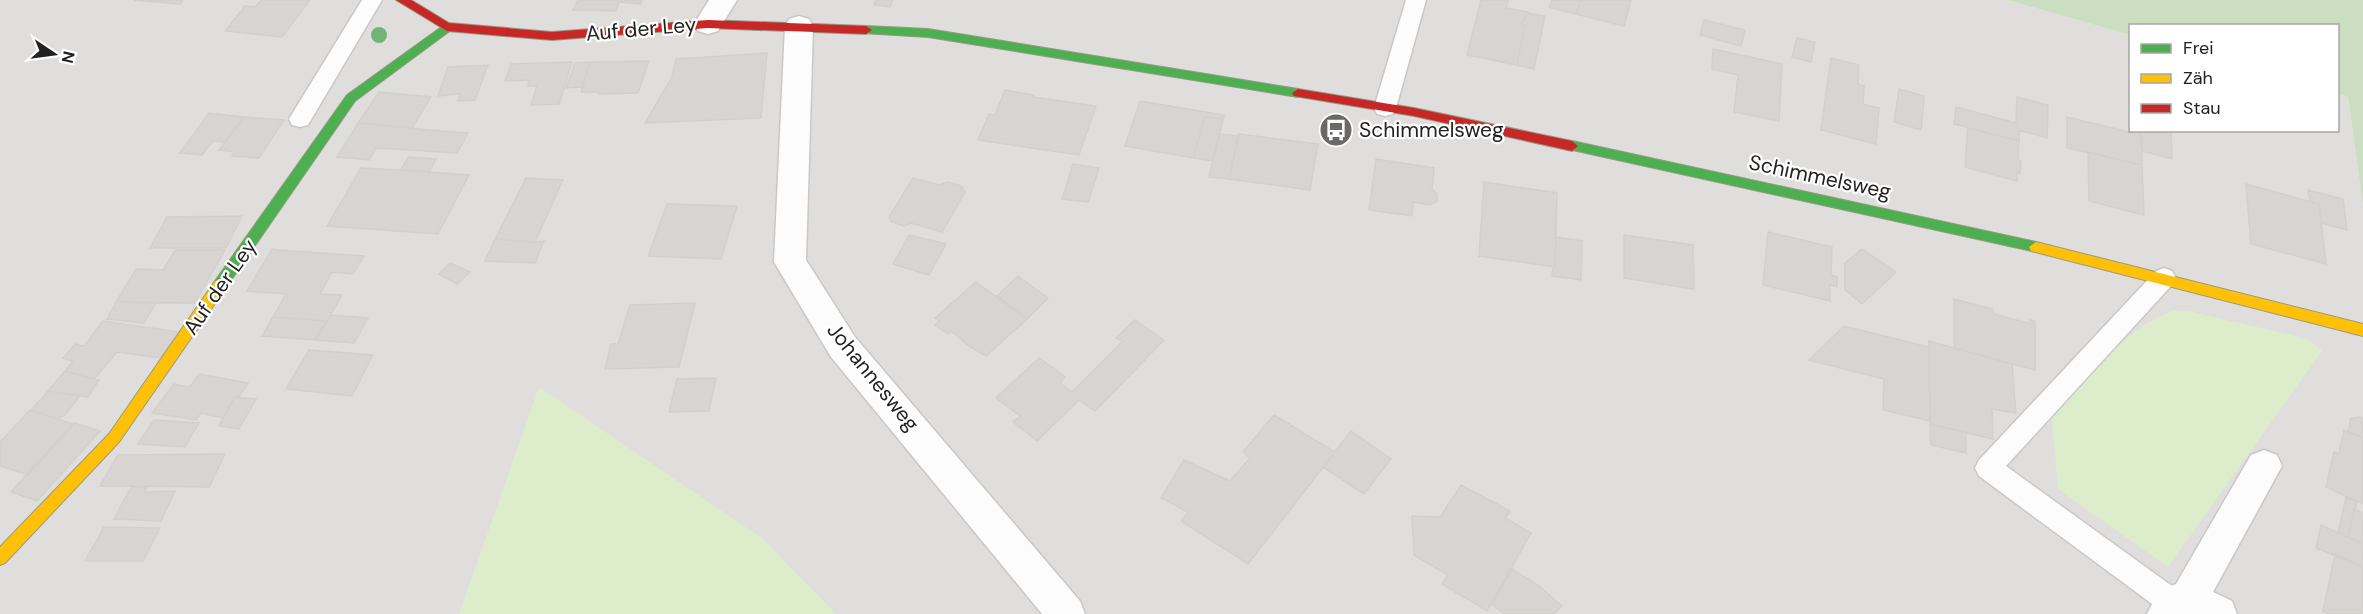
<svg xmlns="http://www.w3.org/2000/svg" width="2363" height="614" font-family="'DM Sans',sans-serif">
<rect width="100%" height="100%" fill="#f0eeeb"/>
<!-- residential -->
<path fill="#dfdedc" d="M 0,0 L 2007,0 L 2130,35 L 2130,130 L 2338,130 L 2338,94 L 2348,97 L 2363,205 L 2363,614 L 0,614 Z"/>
<!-- grass -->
<path fill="#ddeccb" d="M 2172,311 L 2188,311 L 2308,339 L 2322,351 L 2168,567 L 2058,489 L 2052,419 C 2088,379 2121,330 2172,311 Z
M 539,387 L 763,539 L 836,614 L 459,614 Z"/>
<!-- forest -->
<path fill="#cbdec1" d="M 2007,0 L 2363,0 L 2363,205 L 2348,97 L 2338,94 L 2338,26 L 2130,26 L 2130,35 Z"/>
<!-- building -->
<path fill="#d7d4d2" stroke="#d3d0cc" stroke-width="1.5" d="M 134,0 L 183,0 L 180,4 Z
M 261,0 L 310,0 L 282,37 L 225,31 L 245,6 L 255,7 Z
M 578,0 L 642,0 L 641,4 L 619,2 L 616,11 L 573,10 Z
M 876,0 L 893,0 L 890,7 L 874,5 Z
M 1481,0 L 1508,0 L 1506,8 L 1528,12 L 1521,24 L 1525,25 L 1517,65 L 1467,55 Z
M 1552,0 L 1581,0 L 1576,14 L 1549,7 Z
M 1581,0 L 1631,0 L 1624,26 L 1576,14 Z
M 1528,13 L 1545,16 L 1534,69 L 1517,65 L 1525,25 L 1521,24 Z
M 1704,20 L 1745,30 L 1741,46 L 1700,35 Z
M 1797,38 L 1815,42 L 1811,62 L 1792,57 Z
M 1713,49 L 1782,64 L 1779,121 L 1734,112 L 1738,75 L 1712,69 Z
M 767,53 L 761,118 L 645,123 L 672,77 L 676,59 Z
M 1831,58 L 1859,65 L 1858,84 L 1864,86 L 1863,104 L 1879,108 L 1876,144 L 1821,130 Z
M 649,61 L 638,93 L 598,94 L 598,92 L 581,92 L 590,62 Z
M 572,62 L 559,104 L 531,105 L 537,86 L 528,86 L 529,80 L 505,81 L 511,64 Z
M 590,62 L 582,87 L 566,88 L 575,63 Z
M 488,65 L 475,100 L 458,101 L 460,94 L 438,96 L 448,67 Z
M 1899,89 L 1924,96 L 1921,130 L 1894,122 Z
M 1005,90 L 1034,95 L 1033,97 L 1096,106 L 1079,155 L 978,140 L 989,114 L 995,115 Z
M 379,92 L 431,97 L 412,128 L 358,123 Z
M 2017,97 L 2048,105 L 2047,138 L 2019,130 L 2019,141 L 1954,124 L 1956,107 L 2016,123 Z
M 1140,101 L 1224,115 L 1223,119 L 1205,117 L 1193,158 L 1125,146 Z
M 209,113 L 244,117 L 225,142 L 213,141 L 202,155 L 180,153 Z
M 244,117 L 284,120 L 259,158 L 232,156 L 235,152 L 219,150 Z
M 1205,117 L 1223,119 L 1213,161 L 1193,158 Z
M 2067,117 L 2142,135 L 2142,165 L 2067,148 Z
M 358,123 L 429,130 L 468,133 L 457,153 L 376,148 L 369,160 L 337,157 Z
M 1968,128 L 2019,141 L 2018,160 L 2021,161 L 2020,173 L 2017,172 L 2017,181 L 1965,167 Z
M 2139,130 L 2171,130 L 2172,159 L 2142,151 Z
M 1219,134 L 1238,136 L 1229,179 L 1209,177 Z
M 1239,134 L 1318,144 L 1310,190 L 1229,179 Z
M 2088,152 L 2142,165 L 2144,215 L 2089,201 Z
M 408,157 L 436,159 L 429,172 L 401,170 Z
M 1376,159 L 1434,168 L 1432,189 L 1437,194 L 1437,201 L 1430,205 L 1413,202 L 1412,216 L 1369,210 Z
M 1073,164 L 1099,168 L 1088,202 L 1062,199 Z
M 361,168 L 401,170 L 469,175 L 438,234 L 327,226 Z
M 526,178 L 563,180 L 535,242 L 495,239 Z
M 913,178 L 939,185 L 948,182 L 961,186 L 965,192 L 942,232 L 911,223 L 904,226 L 892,222 L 889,217 Z
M 1484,182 L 1557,193 L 1555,267 L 1479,256 Z
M 2246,184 L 2319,204 L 2326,264 L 2251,244 Z
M 2308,190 L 2343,199 L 2347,230 L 2321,223 L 2319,204 L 2310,201 Z
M 667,204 L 737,206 L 721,259 L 648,256 Z
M 242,216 L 226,248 L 150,248 L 167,217 Z
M 1768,232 L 1832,247 L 1831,275 L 1837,277 L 1837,287 L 1830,285 L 1830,301 L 1763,285 Z
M 909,235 L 946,244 L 929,275 L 893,264 Z
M 1624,235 L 1693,245 L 1694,289 L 1624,278 Z
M 1556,237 L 1582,241 L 1581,280 L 1552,276 L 1553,267 L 1555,267 Z
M 495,239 L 535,242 L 544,241 L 535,263 L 485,261 Z
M 272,249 L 291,251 L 364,256 L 353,274 L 332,272 L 320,294 L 342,295 L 327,321 L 273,317 L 286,294 L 247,291 Z
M 1862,249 L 1896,272 L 1862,304 L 1845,290 L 1845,263 Z
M 175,250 L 225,250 L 195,303 L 116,302 L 136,269 L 163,270 Z
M 450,263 L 470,272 L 457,284 L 439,274 Z
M 1018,276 L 1048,298 L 1018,328 L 1027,319 L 997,296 Z
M 976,282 L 1027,319 L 986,356 L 969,346 L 951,331 L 948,334 L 935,325 L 939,321 L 935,318 Z
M 1954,299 L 1993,309 L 1994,314 L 2031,324 L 2030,320 L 2035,321 L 2035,370 L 1954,348 Z
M 116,302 L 156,303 L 144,323 L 107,319 Z
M 695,303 L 679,367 L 605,369 L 611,344 L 618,344 L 630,305 Z
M 331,315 L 368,318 L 354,343 L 315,340 Z
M 273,317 L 326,321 L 315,340 L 262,336 Z
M 1135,320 L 1164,340 L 1095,411 L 1079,400 L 1037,441 L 1013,422 L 1020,416 L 996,398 L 1039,358 L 1065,377 L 1060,383 L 1072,392 L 1123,341 L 1116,338 Z
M 103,321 L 179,332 L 160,358 L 117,352 L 94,379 L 65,371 L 73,361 L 63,358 L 75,344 L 84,346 Z
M 1844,326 L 1929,347 L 1930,421 L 1883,410 L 1884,379 L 1809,360 Z
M 1929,341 L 2012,364 L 2016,413 L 1992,409 L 1993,439 L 1930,424 Z
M 309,350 L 373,355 L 352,396 L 286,389 Z
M 65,371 L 94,379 L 99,380 L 88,397 L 48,391 Z
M 199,374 L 248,383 L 238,398 L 235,397 L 223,418 L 201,413 L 196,420 L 152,413 L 174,384 L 190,387 Z
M 716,378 L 709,411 L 669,412 L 677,379 Z
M 48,391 L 80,396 L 65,415 L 58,419 L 31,410 Z
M 235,397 L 256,399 L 239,429 L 219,426 Z
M 30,410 L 73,424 L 28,475 L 0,466 L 0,442 Z
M 1274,415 L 1335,452 L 1248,564 L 1181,521 L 1188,512 L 1161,498 L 1184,460 L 1230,481 L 1250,458 L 1243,452 Z
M 2360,417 L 2363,419 L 2363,438 L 2348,432 L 2351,418 Z
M 154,420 L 199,423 L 185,447 L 138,444 Z
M 74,423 L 100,431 L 37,501 L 11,492 Z
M 1930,424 L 1966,433 L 1966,453 L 1931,445 Z
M 2344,430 L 2363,438 L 2363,504 L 2326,487 L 2334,452 L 2339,454 Z
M 1351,431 L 1391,459 L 1364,494 L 1323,467 Z
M 225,454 L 209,487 L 100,486 L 118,455 Z
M 1461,485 L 1510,511 L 1505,518 L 1531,533 L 1487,611 L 1442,584 L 1448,575 L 1414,555 L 1412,516 L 1440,517 Z
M 131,487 L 147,487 L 144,492 L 175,491 L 161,521 L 114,519 Z
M 2346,497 L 2357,502 L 2348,537 L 2338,533 Z
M 2354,509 L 2363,513 L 2363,544 L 2348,537 Z
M 2321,525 L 2363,544 L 2363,567 L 2316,548 Z
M 104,527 L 160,528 L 143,561 L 85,561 Z
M 2335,554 L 2363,567 L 2363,614 L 2329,614 L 2323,611 Z
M 1512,569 L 1538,585 L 1562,606 L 1554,614 L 1504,614 L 1492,604 Z"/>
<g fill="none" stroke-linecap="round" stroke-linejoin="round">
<!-- lane casing -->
<g stroke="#c9c8c7" stroke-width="3">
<path id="lane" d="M 362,0 L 382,0 L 308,125 L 300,127 L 292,125 L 289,119 Z
M 1406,0 L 1426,0 L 1396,108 L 1393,114 L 1385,116 L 1377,114 L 1374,108 Z
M 2164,268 L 2172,271 L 2176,278 L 2172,285 L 2006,466 L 2183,594 L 2187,603 L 2183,612 L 2163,612 L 1979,476 L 1975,468 L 1979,460 L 2156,271 Z"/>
</g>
<!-- street casing -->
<g stroke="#c9c8c7" stroke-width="3">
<path id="street" d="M 709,0 L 737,0 L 718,31 L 708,34 L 698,31 L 694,24 Z
M 799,16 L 809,19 L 813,26 L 806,260 L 855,337 L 1080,601 L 1085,614 L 1042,614 L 831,357 L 774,262 L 785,26 L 789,19 Z
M 2264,450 L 2277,455 L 2282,466 L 2213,592 L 2232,601 L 2237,614 L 2147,614 L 2159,590 L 2176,584 L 2251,455 Z"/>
</g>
<!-- fast casing -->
<g stroke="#999a82" stroke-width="2">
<path id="fast" d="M 447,23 L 451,24 L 451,30 L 355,101 L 225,289 L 215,289 L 213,285 L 215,281 L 347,95 Z
M 866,26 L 928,29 L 1298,89 L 1304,93 L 1298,97 L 928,37 L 862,33 L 862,27 Z
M 1572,141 L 2036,242 L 2043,247 L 2036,252 L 1568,149 L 1566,146 L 1568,143 Z"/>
</g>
<!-- slow casing -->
<g stroke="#999a82" stroke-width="2">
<path id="slow" d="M 2036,242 L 2363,324 L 2363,336 L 2031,251 L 2029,247 Z
M 220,280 L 225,281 L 227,285 L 225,289 L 119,442 L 5,563 L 0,565 L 0,547 L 109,434 L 215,281 Z"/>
</g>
<!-- jam casing -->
<g stroke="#999a82" stroke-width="2">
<path id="jam" d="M 396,0 L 411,0 L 449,23 L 552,32 L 708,20 L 866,26 L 872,30 L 866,34 L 708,28 L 552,40 L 447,31 Z
M 1298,89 L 1414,108 L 1572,141 L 1578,146 L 1572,151 L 1414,116 L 1294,96 L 1292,93 Z"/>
</g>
<!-- lane -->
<use href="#lane" fill="#fdfcfc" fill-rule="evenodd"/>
<!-- street -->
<use href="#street" fill="#fdfcfc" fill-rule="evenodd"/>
<!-- fast -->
<use href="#fast" fill="#4caf50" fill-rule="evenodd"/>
<!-- slow -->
<use href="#slow" fill="#ffc107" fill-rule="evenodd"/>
<!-- jam -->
<use href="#jam" fill="#c62828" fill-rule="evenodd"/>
</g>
<!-- trees -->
<circle fill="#73b476" cx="379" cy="35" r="8"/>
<!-- icons -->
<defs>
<g id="bus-disc" transform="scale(1.725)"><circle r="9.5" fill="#6a6968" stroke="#fff"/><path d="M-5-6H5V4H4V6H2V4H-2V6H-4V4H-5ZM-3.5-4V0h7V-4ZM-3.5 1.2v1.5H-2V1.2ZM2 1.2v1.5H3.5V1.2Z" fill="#fff"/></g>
</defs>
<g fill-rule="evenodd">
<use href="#bus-disc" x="1336" y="130"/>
</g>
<g text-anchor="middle" stroke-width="4.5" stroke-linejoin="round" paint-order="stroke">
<!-- street labels -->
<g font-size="21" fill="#222" stroke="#fff">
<text transform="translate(641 29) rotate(-5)" y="7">Auf der Ley</text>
<text transform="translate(1820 177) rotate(12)" y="7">Schimmelsweg</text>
<text transform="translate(220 287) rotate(-55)" y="7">Auf der Ley</text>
<text transform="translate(873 377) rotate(51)" y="7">Johannesweg</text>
</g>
<!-- poi labels -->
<g font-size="21" fill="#222" stroke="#fff" text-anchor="start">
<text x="1359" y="137">Schimmelsweg</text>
</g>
</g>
<!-- legend -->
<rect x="2129" y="24" width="210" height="108" fill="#ffffff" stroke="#a7a7a7" stroke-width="1.5"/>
<rect x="2141" y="44" width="30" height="9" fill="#4caf50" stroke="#a7a7a7" stroke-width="1.5"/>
<text x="2183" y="54" font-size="18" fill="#222222">Frei</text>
<rect x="2141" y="74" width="30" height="9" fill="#ffc107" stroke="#a7a7a7" stroke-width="1.5"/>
<text x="2183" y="84" font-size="18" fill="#222222">Zäh</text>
<rect x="2141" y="104" width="30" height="9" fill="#c62828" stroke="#a7a7a7" stroke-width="1.5"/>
<text x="2183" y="114" font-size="18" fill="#222222">Stau</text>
<!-- north arrow -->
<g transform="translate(54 54) rotate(103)" stroke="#ffffff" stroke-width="4.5" paint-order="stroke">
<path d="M0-4.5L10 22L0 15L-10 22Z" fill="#222222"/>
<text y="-9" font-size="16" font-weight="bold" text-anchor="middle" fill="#222222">N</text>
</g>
</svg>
